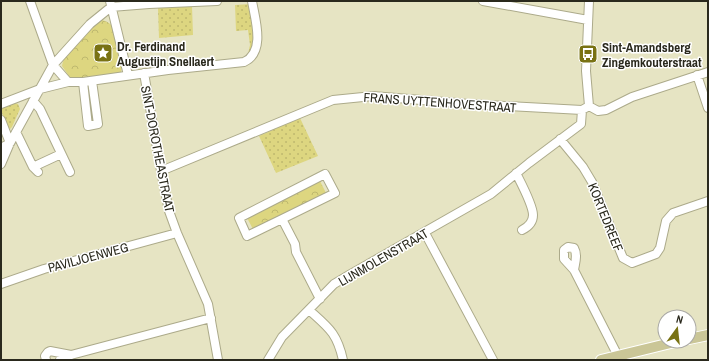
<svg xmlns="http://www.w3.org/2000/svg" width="709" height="361" font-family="'Archivo Narrow',sans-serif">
<defs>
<pattern id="grass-dots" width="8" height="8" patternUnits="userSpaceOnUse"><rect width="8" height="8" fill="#ddd680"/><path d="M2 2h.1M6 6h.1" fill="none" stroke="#beb86e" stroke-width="1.8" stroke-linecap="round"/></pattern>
<pattern id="park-crowns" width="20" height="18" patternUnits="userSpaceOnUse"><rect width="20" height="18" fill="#ddd680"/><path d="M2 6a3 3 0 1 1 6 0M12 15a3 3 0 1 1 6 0" fill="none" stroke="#beb86e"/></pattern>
</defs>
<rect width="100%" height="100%" fill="#e6e4c3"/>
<!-- grass -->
<path fill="url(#grass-dots)" d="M 251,4 L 255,44 L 247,58 L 250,45 L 248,30 L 236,31 L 235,5 Z
M 192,6 L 193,35 L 159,38 L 158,8 Z
M 15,103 L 18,104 L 20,109 L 12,127 L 10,129 L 7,127 L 1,110 L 3,108 Z
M 300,118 L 318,156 L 276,173 L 259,136 Z"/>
<!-- park -->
<path fill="url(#park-crowns)" d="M 102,20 C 106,21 110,23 112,26 C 117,31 123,65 121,72 C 107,80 87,78 71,79 L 62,66 C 64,50 88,28 102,20 Z
M 319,179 L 327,195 L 254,231 L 246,216 Z"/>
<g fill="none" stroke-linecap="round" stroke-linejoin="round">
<!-- minor casing -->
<g stroke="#acaa8a" stroke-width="10">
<path id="minor" d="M 30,1 L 53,65 L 68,82
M 110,1 L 128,75
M 483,1 L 588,20
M 589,1 L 586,71 L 589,106
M 111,7 L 149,4 L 217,1
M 144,73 L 161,171 L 169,211 L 177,233 L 208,304 L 218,360
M 697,75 L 708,108
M 83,82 L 88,126 L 98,124 L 92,81
M 33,101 L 40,109 L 70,172
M 1,104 L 40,89 L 68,82 L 83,82 L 168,70 L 244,62 C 266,52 255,19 252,1
M 589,106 L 598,111 L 606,110 L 632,97 L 708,72
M 1,120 L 10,143 L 1,148
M 16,132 L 33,167 L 38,172
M 560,139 L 583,167 L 592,182 L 623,258 L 632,263 L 656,254 L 660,248 L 666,221 L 673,213 L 708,201
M 1,164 L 10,143 L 53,65 L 90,24 L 111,7
M 33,167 L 61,154
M 161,171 L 333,100 L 373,96 L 469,104 L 582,110 L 589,106
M 516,173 C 521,183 533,205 533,215 C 533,222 528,227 522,230
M 282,219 L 247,236 L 239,218 L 325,174 L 335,193 L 282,219 L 295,244 L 296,252 L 320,299
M 425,233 L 493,360
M 574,270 C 575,263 578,255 574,248 L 568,247 L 564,250 L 564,259 L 574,270 L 618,356
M 1,284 L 44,269 L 177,233
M 309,310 C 329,328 337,333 343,360
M 46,360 L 45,356 L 48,352 L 50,351 L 71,355
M 60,360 L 71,355 L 211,318
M 268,360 L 282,337 L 334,284 L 349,275 L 491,194 L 529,163 L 581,124 L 582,110"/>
</g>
<!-- major casing -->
<g stroke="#fff" stroke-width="12">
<path id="major" d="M 689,339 L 708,335
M 601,360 L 679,341"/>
</g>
<!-- minor -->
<use href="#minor" stroke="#fff" stroke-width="8"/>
<!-- major -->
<use href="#major" stroke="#cac697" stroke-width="10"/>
</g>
<!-- icons -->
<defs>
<g id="sight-square" transform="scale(1)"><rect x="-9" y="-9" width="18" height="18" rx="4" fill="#797213" stroke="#fff"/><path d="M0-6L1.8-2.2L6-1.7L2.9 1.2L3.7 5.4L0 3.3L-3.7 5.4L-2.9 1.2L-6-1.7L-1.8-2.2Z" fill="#fff"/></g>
<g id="bus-square" transform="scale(1)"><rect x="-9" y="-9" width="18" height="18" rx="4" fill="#797213" stroke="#fff"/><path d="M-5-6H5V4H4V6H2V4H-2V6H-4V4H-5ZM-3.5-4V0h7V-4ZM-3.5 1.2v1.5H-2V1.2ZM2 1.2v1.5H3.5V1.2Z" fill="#fff"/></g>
</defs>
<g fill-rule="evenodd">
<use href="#sight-square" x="103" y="53"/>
<use href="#bus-square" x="588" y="54"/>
</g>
<g text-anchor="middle" stroke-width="3" stroke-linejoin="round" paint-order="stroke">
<!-- poi labels -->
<g font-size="13" font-weight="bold" fill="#2a291d" stroke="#fff" text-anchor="start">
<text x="117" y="51">Dr. Ferdinand<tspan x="117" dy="15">Augustijn Snellaert</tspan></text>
<text x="602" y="52">Sint-Amandsberg<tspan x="602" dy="15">Zingemkouterstraat</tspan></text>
</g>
<!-- street labels -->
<g font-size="13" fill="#2a291d" stroke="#fff">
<text transform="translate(440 102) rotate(4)" y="5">FRANS UYTTENHOVESTRAAT</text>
<text transform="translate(158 149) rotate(79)" y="5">SINT-DOROTHEASTRAAT</text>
<text transform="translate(606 217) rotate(68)" y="5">KORTEDREEF</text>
<text transform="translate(88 257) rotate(-15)" y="5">PAVILJOENWEG</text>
<text transform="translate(383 257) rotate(-30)" y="5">LIJNMOLENSTRAAT</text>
</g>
</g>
<!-- border -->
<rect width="709" height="361" fill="none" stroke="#2a291d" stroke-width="4"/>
<!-- north arrow -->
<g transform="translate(677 329) rotate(15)"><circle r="19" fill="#ffffff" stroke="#aaa9a5"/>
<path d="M0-3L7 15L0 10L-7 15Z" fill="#797213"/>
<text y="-6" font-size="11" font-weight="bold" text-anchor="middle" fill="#2a291d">N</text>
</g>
</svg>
